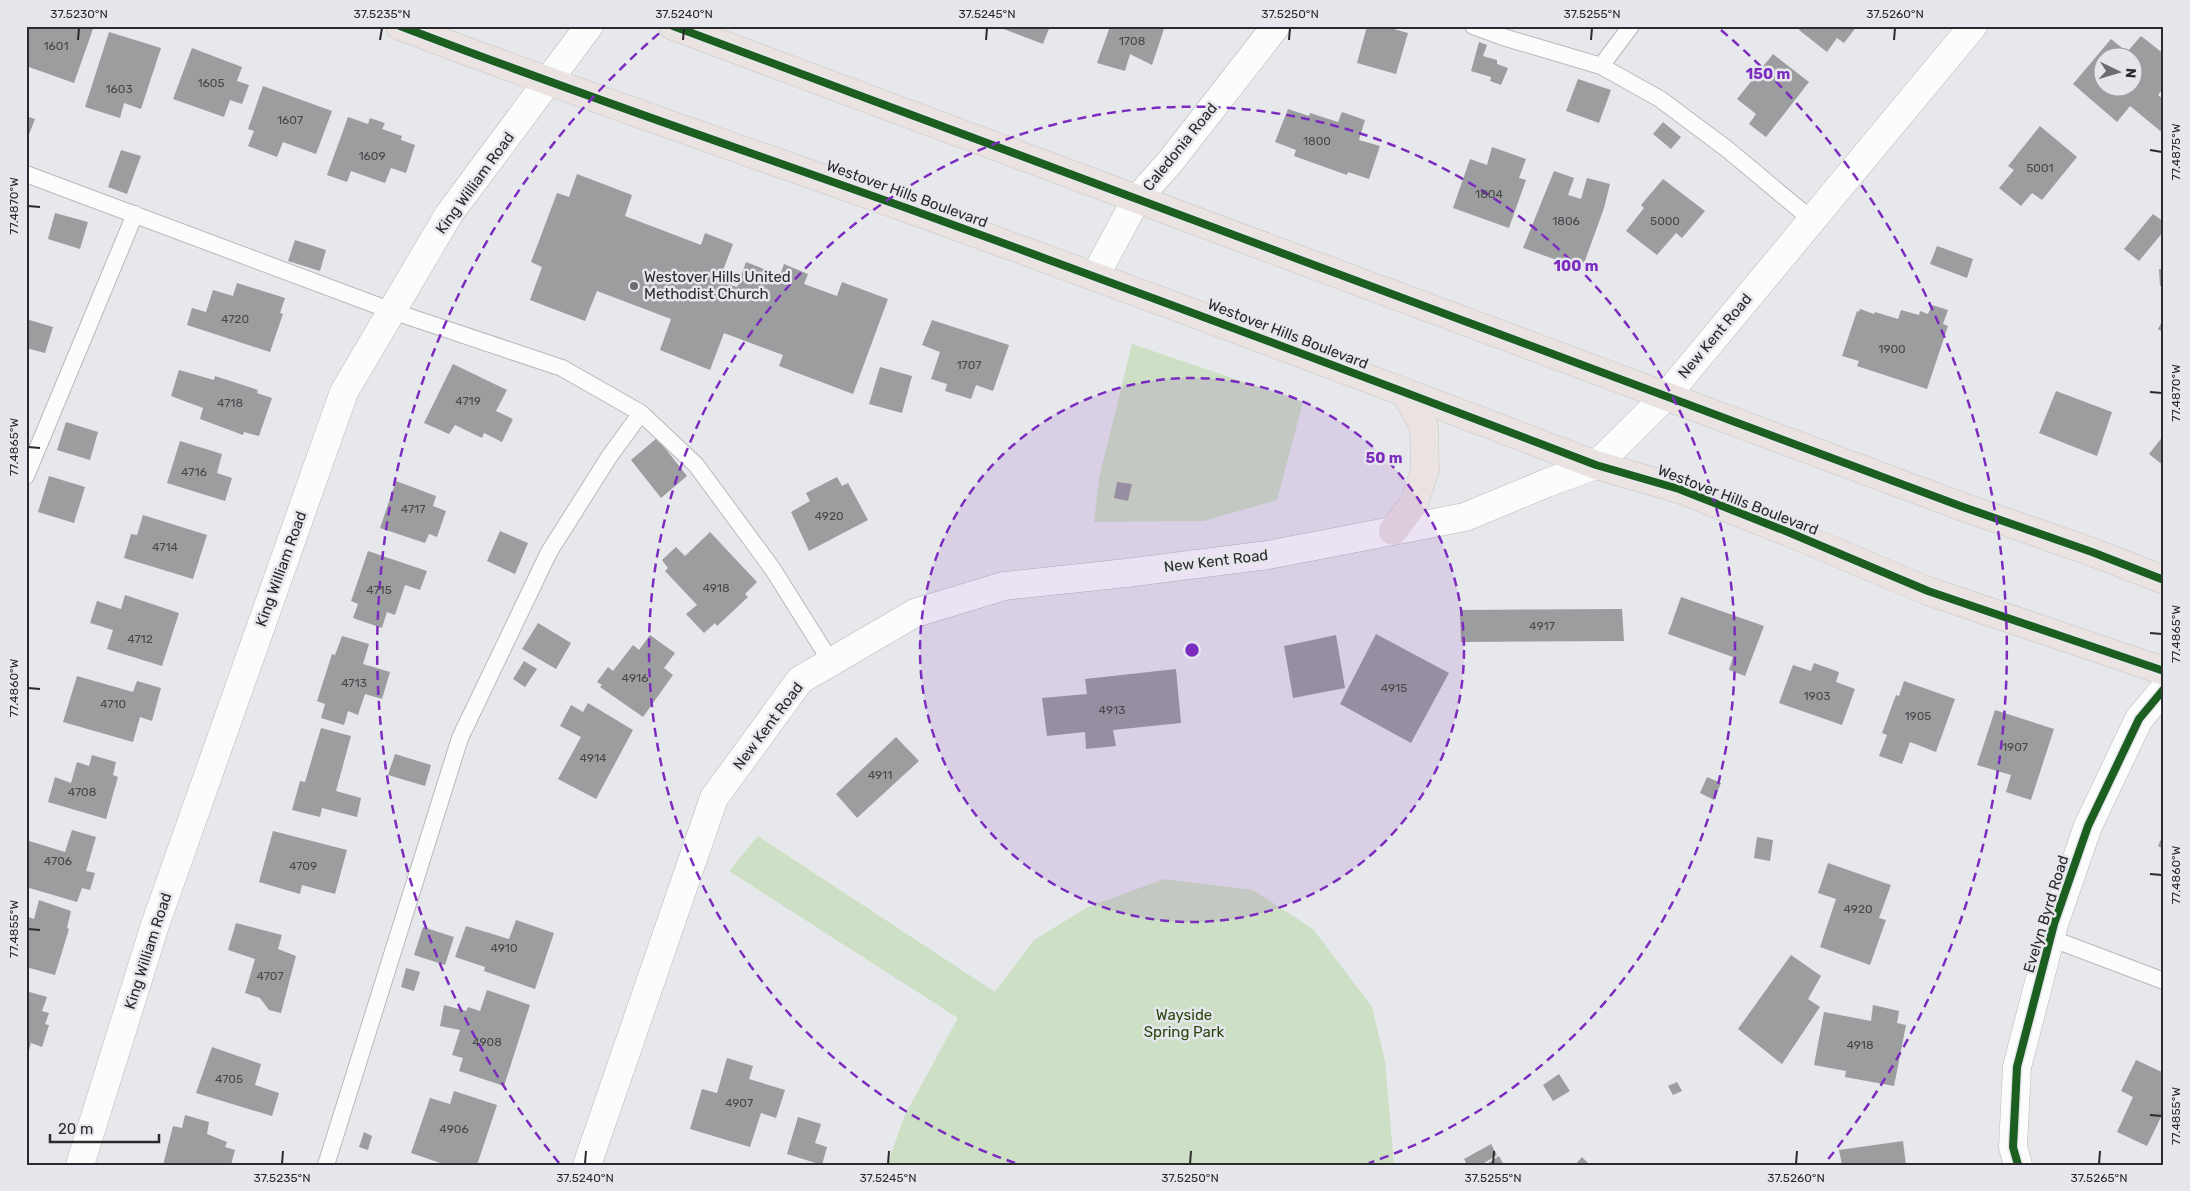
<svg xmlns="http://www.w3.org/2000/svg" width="2190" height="1191" font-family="Rubik,sans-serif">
<rect width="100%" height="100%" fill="#e7e8eb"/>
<!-- green -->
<path fill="#cddfc4" d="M 1132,344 L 1303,402 L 1277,500 L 1204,521 L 1094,522 L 1099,478 Z
M 758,836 L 995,992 L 1034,940 L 1088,907 L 1164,879 L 1253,890 L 1313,929 L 1372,1007 L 1385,1061 L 1394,1165 L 887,1165 L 905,1115 L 958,1018 L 729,871 Z"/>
<!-- building -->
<path fill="#9c9d9f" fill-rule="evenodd" d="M 26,26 L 94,26 L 74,83 L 26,66 Z
M 996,26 L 1050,26 L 1043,44 Z
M 1102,26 L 1165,26 L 1152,65 L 1130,54 L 1125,71 L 1097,63 L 1109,29 Z
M 1367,26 L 1383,26 L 1408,33 L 1396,74 L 1357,63 Z
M 1802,26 L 1857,26 L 1844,43 L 1837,38 L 1827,52 L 1799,30 Z
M 109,32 L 161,48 L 141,109 L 124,103 L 120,118 L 85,107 Z
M 2141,36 L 2164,54 L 2164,88 L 2158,95 L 2164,100 L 2164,134 L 2130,106 L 2117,122 L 2073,84 L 2111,39 L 2127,52 ZM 2102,58 L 2132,58 L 2132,88 L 2102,88 Z
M 1479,42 L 1487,45 L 1483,56 L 1497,60 L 1497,64 L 1508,68 L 1501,85 L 1490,81 L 1491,77 L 1471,71 Z
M 192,48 L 242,67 L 237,81 L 249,85 L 242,104 L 230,100 L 224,117 L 173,99 Z
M 1773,54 L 1809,82 L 1766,137 L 1749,124 L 1756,114 L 1737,99 Z
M 1578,79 L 1611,90 L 1599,123 L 1566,111 Z
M 263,86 L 332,111 L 316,154 L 283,142 L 277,157 L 248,146 L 254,131 L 248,129 Z
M 1288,109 L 1309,116 L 1310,113 L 1338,122 L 1342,112 L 1365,120 L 1359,140 L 1380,146 L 1369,179 L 1348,172 L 1347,175 L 1294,156 L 1296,150 L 1275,142 Z
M 26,116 L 35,119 L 26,142 Z
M 348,117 L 368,124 L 370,118 L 385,123 L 382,129 L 402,136 L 401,140 L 415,145 L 406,173 L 391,168 L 385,183 L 351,171 L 347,182 L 327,175 Z
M 1663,122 L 1681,137 L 1671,149 L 1653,134 Z
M 2040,126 L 2077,157 L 2042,200 L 2032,193 L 2021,206 L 1999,188 L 2014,170 L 2008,166 Z
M 1492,147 L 1526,159 L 1519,178 L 1526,180 L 1509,228 L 1453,208 L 1470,159 L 1487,165 Z
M 121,150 L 141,156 L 127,194 L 108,187 Z
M 1554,171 L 1574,178 L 1568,195 L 1581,199 L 1587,178 L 1610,184 L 1604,208 L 1582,269 L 1523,248 Z
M 577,174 L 632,195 L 625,216 L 701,245 L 705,233 L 733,244 L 719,281 L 737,287 L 746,262 L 780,275 L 784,264 L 808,274 L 804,284 L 837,296 L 842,282 L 888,299 L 853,394 L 779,366 L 783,355 L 724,333 L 710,370 L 660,350 L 671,319 L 597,291 L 585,321 L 530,300 L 542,267 L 531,262 L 557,193 L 569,197 Z
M 1663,179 L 1705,211 L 1682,238 L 1676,233 L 1657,255 L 1626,231 L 1644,208 L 1641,205 Z
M 55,213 L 88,222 L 80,249 L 48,239 Z
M 2153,214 L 2164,222 L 2164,231 L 2139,261 L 2124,249 Z
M 295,240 L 326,250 L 320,271 L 288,261 Z
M 1937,246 L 1973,259 L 1967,278 L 1930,264 Z
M 2159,269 L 2164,269 L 2164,286 L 2160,286 Z
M 237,283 L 285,298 L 280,313 L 283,314 L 270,352 L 187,325 L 192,308 L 206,312 L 213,290 L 233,296 Z
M 1932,305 L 1948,310 L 1943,324 L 1948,326 L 1927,389 L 1857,366 L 1859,361 L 1842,356 L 1857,311 L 1859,312 L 1860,309 L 1874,314 L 1875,312 L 1898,319 L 1901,310 L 1919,315 L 1920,311 L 1928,314 Z
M 2164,318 L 2164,333 L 2158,329 Z
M 26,319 L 53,327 L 45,353 L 26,348 Z
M 932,320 L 1009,345 L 993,391 L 976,385 L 971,399 L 945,391 L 947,384 L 931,379 L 940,352 L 922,345 Z
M 453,364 L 507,390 L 496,411 L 513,419 L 502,442 L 484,433 L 482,438 L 455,425 L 449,434 L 424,423 Z
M 880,367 L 912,376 L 902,413 L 869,404 Z
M 179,370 L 214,380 L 215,376 L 258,390 L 257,393 L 272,398 L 259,436 L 244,432 L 243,435 L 200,419 L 203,408 L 171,396 Z
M 2056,391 L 2112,412 L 2097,456 L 2039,433 Z
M 66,422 L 98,432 L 90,460 L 57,450 Z
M 2164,435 L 2164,466 L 2149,454 Z
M 657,438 L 687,476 L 661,498 L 631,460 Z
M 180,441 L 222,454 L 217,473 L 232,478 L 225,501 L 167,483 Z
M 49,476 L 85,487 L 74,523 L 38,512 Z
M 837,477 L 842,486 L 848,483 L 868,520 L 809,551 L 791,512 L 810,501 L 806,493 Z
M 396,481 L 436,496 L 433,506 L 446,511 L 437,537 L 429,534 L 425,543 L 380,528 Z
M 1117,482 L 1132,484 L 1128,501 L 1114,498 Z
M 143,515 L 207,535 L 193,579 L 124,558 L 131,534 L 137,535 Z
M 500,531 L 528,543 L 515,574 L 487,561 Z
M 710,532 L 757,582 L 745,594 L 748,597 L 717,626 L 715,623 L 704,633 L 686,614 L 697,605 L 665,571 L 668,568 L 662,560 L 676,547 L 685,556 Z
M 368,551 L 427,571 L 420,590 L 405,585 L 395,615 L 387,612 L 382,628 L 353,618 L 358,604 L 351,601 Z
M 125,595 L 179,613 L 162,666 L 107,649 L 113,630 L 90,623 L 97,601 L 121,609 Z
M 1681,597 L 1764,626 L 1745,676 L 1729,670 L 1733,657 L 1668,634 Z
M 1622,609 L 1624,641 L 1461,642 L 1460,610 Z
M 538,623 L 571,643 L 556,669 L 522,649 Z
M 1376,634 L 1449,673 L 1411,743 L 1340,704 Z
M 650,635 L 675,653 L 664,668 L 673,675 L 643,717 L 600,687 L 602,685 L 597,682 L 608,667 L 613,671 L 633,645 L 639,650 Z
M 1336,635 L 1345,688 L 1293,698 L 1284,646 Z
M 342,636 L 369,644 L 363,664 L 390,672 L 382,699 L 365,694 L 358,715 L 348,711 L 344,725 L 321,718 L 325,704 L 317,701 L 332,654 L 335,655 Z
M 524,661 L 537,669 L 525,687 L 513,679 Z
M 1814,663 L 1839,672 L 1836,682 L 1855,689 L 1842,725 L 1779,703 L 1793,665 L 1811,671 Z
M 1176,669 L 1181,723 L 1113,730 L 1116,746 L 1086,749 L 1085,732 L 1047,736 L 1042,698 L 1087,694 L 1085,679 Z
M 77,676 L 133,692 L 137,681 L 161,688 L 152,721 L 140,717 L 133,742 L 63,722 Z
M 1904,681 L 1955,699 L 1936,752 L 1910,742 L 1902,764 L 1879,756 L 1887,735 L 1882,733 L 1896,695 L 1899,696 Z
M 588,703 L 633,730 L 596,799 L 558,779 L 581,737 L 560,726 L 571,705 L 583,712 Z
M 1995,710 L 2054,729 L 2031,800 L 2006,792 L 2011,775 L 1977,765 Z
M 321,728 L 351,736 L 336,791 L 361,798 L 357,817 L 322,808 L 320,817 L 292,810 L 300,781 L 305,782 Z
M 896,737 L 919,761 L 857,818 L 836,794 Z
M 395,754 L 431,765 L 425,786 L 388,775 Z
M 92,755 L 116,762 L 113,775 L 118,777 L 106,819 L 48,802 L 55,777 L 71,783 L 77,762 L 89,766 Z
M 1707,777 L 1721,783 L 1714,800 L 1700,793 Z
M 72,830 L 96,837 L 86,871 L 95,873 L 90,890 L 82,888 L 77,902 L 26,887 L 26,840 L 65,852 Z
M 273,831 L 347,850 L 335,894 L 302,885 L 300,894 L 259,882 Z
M 2164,832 L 2164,849 L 2158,846 Z
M 1757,837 L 1773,840 L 1770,861 L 1754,858 Z
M 1828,863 L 1891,885 L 1879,918 L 1886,920 L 1870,965 L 1820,947 L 1836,899 L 1818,893 Z
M 39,900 L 71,911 L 67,928 L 69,929 L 55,975 L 26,967 L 26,928 L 29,917 L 34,919 Z
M 516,920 L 554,933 L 535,989 L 484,971 L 485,967 L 455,957 L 466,926 L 509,939 Z
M 236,923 L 282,935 L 278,949 L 296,956 L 281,1013 L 269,1010 L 260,998 L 245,993 L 255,959 L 228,950 Z
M 423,927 L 454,937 L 445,965 L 414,955 Z
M 1791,955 L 1821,976 L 1808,999 L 1820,1007 L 1782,1064 L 1738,1029 Z
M 406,968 L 420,972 L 414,991 L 401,987 Z
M 487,990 L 530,1005 L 504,1086 L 459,1071 L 463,1058 L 452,1055 L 460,1030 L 440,1026 L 444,1005 L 466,1011 L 468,1007 L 480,1011 Z
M 26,991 L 47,997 L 42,1011 L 49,1013 L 45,1024 L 49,1025 L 42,1047 L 31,1043 L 27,1058 Z
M 1873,1005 L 1899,1011 L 1897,1023 L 1906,1025 L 1894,1086 L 1845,1077 L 1846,1071 L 1814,1065 L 1824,1012 L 1871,1021 Z
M 212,1047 L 261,1064 L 255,1085 L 279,1093 L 272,1116 L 196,1093 Z
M 727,1058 L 753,1066 L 749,1079 L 785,1090 L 776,1118 L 761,1113 L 750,1147 L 690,1129 L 702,1089 L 717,1093 Z
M 2136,1060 L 2164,1073 L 2164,1118 L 2161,1117 L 2147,1146 L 2117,1132 L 2133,1097 L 2121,1091 Z
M 1559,1074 L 1570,1091 L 1553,1101 L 1543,1085 Z
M 1677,1082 L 1682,1091 L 1673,1095 L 1668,1086 Z
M 454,1091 L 497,1105 L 477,1165 L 446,1165 L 411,1153 L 430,1098 L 450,1104 Z
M 185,1115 L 209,1122 L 207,1134 L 227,1142 L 225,1147 L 235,1150 L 231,1165 L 163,1165 L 173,1126 L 182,1128 Z
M 798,1117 L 821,1124 L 815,1143 L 827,1147 L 822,1165 L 787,1154 Z
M 364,1132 L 372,1136 L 368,1150 L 359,1147 Z
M 1903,1141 L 1906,1165 L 1842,1165 L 1839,1150 Z
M 1491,1144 L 1497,1155 L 1481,1165 L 1467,1165 L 1464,1159 Z
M 1499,1156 L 1504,1165 L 1485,1165 Z
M 1582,1157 L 1590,1165 L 1575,1165 Z"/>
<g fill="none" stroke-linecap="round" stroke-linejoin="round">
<!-- service casing -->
<g stroke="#b8b9bb" stroke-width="18">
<path id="service" d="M 1473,26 L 1503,37 L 1601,66 L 1660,99 L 1727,149 L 1812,220
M 1601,66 L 1631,26
M 26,174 L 392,311 L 562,368 L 641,413 L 696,465 L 772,568 L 831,662
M 26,476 L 135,214
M 2050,938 L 2164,981
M 326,1165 L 460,738 L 549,552 L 609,457 L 641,413"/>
</g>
<!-- minor casing -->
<g stroke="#b8b9bb" stroke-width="29">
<path id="minor" d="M 1095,276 L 1136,200 L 1170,162 L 1276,26
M 80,1165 L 155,925 L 344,392 L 449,214 L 589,26
M 587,1165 L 714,798 L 800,680 L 915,613 L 1004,586 L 1126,573 L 1268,555 L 1465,517 L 1547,483 L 1596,465 L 1666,396
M 2018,1165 L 2013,1147 L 2017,1067 L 2054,924 L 2088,826 L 2139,719 L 2164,689"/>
</g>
<!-- tertiary casing -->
<g stroke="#b8b9bb" stroke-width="29">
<path id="tertiary" d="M 1666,396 L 1973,26"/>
</g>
<!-- primary casing -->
<g stroke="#c4c5c6" stroke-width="29">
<path id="primary" d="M 400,26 C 569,91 741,149 912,210 C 1141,293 1369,378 1596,465 L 1679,489 L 1788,532 L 1928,591 L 2164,671
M 673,26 L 1963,507 L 2092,552 L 2164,580
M 1393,531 L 1414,503 L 1425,470 L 1424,426 L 1405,393"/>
</g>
<!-- service -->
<use href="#service" stroke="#fbfcfc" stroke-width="16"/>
<!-- minor -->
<use href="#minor" stroke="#fbfcfc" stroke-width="28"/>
<!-- tertiary -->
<use href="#tertiary" stroke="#fbfcfc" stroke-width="28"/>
<!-- primary -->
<use href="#primary" stroke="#ebe3e1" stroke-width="28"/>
<!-- cycleway casing -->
<g stroke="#e6e7ec" stroke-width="11">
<path id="cycleway" d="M 400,26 C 569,91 741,149 912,210 C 1141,293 1369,378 1596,465 L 1679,489 L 1788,532 L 1928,591 L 2164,671
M 673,26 L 1963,507 L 2092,552 L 2164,580
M 2018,1165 L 2013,1147 L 2017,1067 L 2054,924 L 2088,826 L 2139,719 L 2164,689"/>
</g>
<!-- cycleway -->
<use href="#cycleway" stroke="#1b5e20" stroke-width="8"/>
</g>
<!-- ticks -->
<path fill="none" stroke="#2b2b2d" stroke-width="2" d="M 78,40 L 79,28M 380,40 L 382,28M 683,40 L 684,28M 986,40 L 987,28M 1289,40 L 1290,28M 1591,40 L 1592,28M 1894,40 L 1895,28M 2150,150 L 2162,152M 28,206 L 40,207M 2150,392 L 2162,393M 28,447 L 40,448M 2150,633 L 2162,634M 28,688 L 40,689M 2150,874 L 2162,875M 28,929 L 40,930M 2150,1115 L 2162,1116M 282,1164 L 283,1151M 585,1164 L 586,1151M 888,1164 L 889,1151M 1190,1164 L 1191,1151M 1493,1164 L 1494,1151M 1796,1164 L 1797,1151M 2099,1164 L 2100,1151"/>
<!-- distance rings -->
<circle cx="1192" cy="650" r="272" fill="#7b2cbf" fill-opacity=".12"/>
<g fill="none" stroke="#7b2cbf" stroke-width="2.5" stroke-dasharray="9 6">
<circle cx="1192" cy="650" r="272"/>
<path d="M1015 1163A543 543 0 1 1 1369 1163"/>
<path d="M559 1163A815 815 0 0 1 663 30M1721 30A815 815 0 0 1 1825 1163"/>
</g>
<!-- markers -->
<circle fill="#6d6d70" stroke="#e6e7ec" stroke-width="2" cx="634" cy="286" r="5"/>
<g text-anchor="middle" stroke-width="5" stroke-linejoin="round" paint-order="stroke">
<!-- number labels -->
<g font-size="12" fill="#47484a">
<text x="1132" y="45">1708</text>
<text x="56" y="50">1601</text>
<text x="211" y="87">1605</text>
<text x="119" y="93">1603</text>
<text x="290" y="124">1607</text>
<text x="1317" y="145">1800</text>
<text x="372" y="160">1609</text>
<text x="2040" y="172">5001</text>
<text x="1489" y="198">1804</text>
<text x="1566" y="225">1806</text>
<text x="1665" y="225">5000</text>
<text x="235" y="323">4720</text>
<text x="1892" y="353">1900</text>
<text x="969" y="369">1707</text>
<text x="468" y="405">4719</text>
<text x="230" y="407">4718</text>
<text x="194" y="476">4716</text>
<text x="413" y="513">4717</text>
<text x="829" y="520">4920</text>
<text x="165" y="551">4714</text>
<text x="716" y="592">4918</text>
<text x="379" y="594">4715</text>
<text x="1542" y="630">4917</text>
<text x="140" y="643">4712</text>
<text x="635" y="682">4916</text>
<text x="354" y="687">4713</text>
<text x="1394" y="692">4915</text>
<text x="1817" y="700">1903</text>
<text x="113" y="708">4710</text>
<text x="1112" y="714">4913</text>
<text x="1918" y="720">1905</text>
<text x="2015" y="751">1907</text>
<text x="593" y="762">4914</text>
<text x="880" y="779">4911</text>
<text x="82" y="796">4708</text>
<text x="58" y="865">4706</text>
<text x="303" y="870">4709</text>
<text x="1858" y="913">4920</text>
<text x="504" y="952">4910</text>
<text x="270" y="980">4707</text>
<text x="487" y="1046">4908</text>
<text x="1860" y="1049">4918</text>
<text x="229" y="1083">4705</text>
<text x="739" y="1107">4907</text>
<text x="454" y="1133">4906</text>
</g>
<!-- street labels -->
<g font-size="15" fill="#2b2b2d" stroke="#e6e7ec">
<text transform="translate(1180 147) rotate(-51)" y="5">Caledonia Road</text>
<text transform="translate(475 183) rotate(-54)" y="5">King William Road</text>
<text transform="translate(907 194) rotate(20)" y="5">Westover Hills Boulevard</text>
<text transform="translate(1288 334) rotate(21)" y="5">Westover Hills Boulevard</text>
<text transform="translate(1715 336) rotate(-50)" y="5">New Kent Road</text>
<text transform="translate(1738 500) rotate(21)" y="5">Westover Hills Boulevard</text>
<text transform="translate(1216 561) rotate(-7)" y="5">New Kent Road</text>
<text transform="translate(281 569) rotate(-70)" y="5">King William Road</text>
<text transform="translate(768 726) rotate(-53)" y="5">New Kent Road</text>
<text transform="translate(2046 914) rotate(-73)" y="5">Evelyn Byrd Road</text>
<text transform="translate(148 951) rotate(-72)" y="5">King William Road</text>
</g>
<!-- poi labels -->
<g font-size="15" fill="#2b2b2d" stroke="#e6e7ec" text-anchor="start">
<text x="644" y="282">Westover Hills United<tspan x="644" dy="17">Methodist Church</tspan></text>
</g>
<!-- park labels -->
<g font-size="15" fill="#28460c" stroke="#e6e7ec">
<text x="1184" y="1020">Wayside<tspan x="1184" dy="17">Spring Park</tspan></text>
</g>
</g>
<circle cx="1192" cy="650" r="8" fill="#7b2cbf" stroke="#e6e7ec" stroke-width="2.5"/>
<g font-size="15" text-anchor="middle" font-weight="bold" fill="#7b2cbf" stroke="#e6e7ec" stroke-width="5" stroke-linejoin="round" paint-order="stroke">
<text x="1768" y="79">150 m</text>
<text x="1576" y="271">100 m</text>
<text x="1384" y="463">50 m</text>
</g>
<!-- border -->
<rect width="2190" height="1191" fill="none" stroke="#e6e7ec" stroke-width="55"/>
<!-- north arrow -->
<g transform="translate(2118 72) rotate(95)"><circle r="24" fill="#e6e7ec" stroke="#9b9ca0"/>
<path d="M0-4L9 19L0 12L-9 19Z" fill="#6d6d70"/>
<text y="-8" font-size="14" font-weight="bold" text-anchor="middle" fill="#2b2b2d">N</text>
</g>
<!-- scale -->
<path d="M50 1134v8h109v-8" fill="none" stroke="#2b2b2d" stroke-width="2.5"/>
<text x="58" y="1134" font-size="15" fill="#2b2b2d" stroke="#e6e7ec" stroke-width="4" paint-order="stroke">20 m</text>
<rect x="28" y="28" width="2134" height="1136" fill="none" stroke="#2b2b2d" stroke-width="2"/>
<g font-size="12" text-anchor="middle" fill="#2b2b2d">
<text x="79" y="18">37.5230°N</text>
<text x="382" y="18">37.5235°N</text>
<text x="684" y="18">37.5240°N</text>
<text x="987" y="18">37.5245°N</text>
<text x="1290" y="18">37.5250°N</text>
<text x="1592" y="18">37.5255°N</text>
<text x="1895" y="18">37.5260°N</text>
<text transform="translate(2176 152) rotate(-90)" y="4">77.4875°W</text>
<text transform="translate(14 206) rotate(-90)" y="4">77.4870°W</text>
<text transform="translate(2176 393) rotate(-90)" y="4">77.4870°W</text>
<text transform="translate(14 447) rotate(-90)" y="4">77.4865°W</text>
<text transform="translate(2176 634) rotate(-90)" y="4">77.4865°W</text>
<text transform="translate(14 688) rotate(-90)" y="4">77.4860°W</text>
<text transform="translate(2176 875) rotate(-90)" y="4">77.4860°W</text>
<text transform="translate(14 929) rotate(-90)" y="4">77.4855°W</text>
<text transform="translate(2176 1116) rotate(-90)" y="4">77.4855°W</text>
<text x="282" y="1182">37.5235°N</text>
<text x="585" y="1182">37.5240°N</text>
<text x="888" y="1182">37.5245°N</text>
<text x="1190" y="1182">37.5250°N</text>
<text x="1493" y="1182">37.5255°N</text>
<text x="1796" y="1182">37.5260°N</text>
<text x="2099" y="1182">37.5265°N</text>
</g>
</svg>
